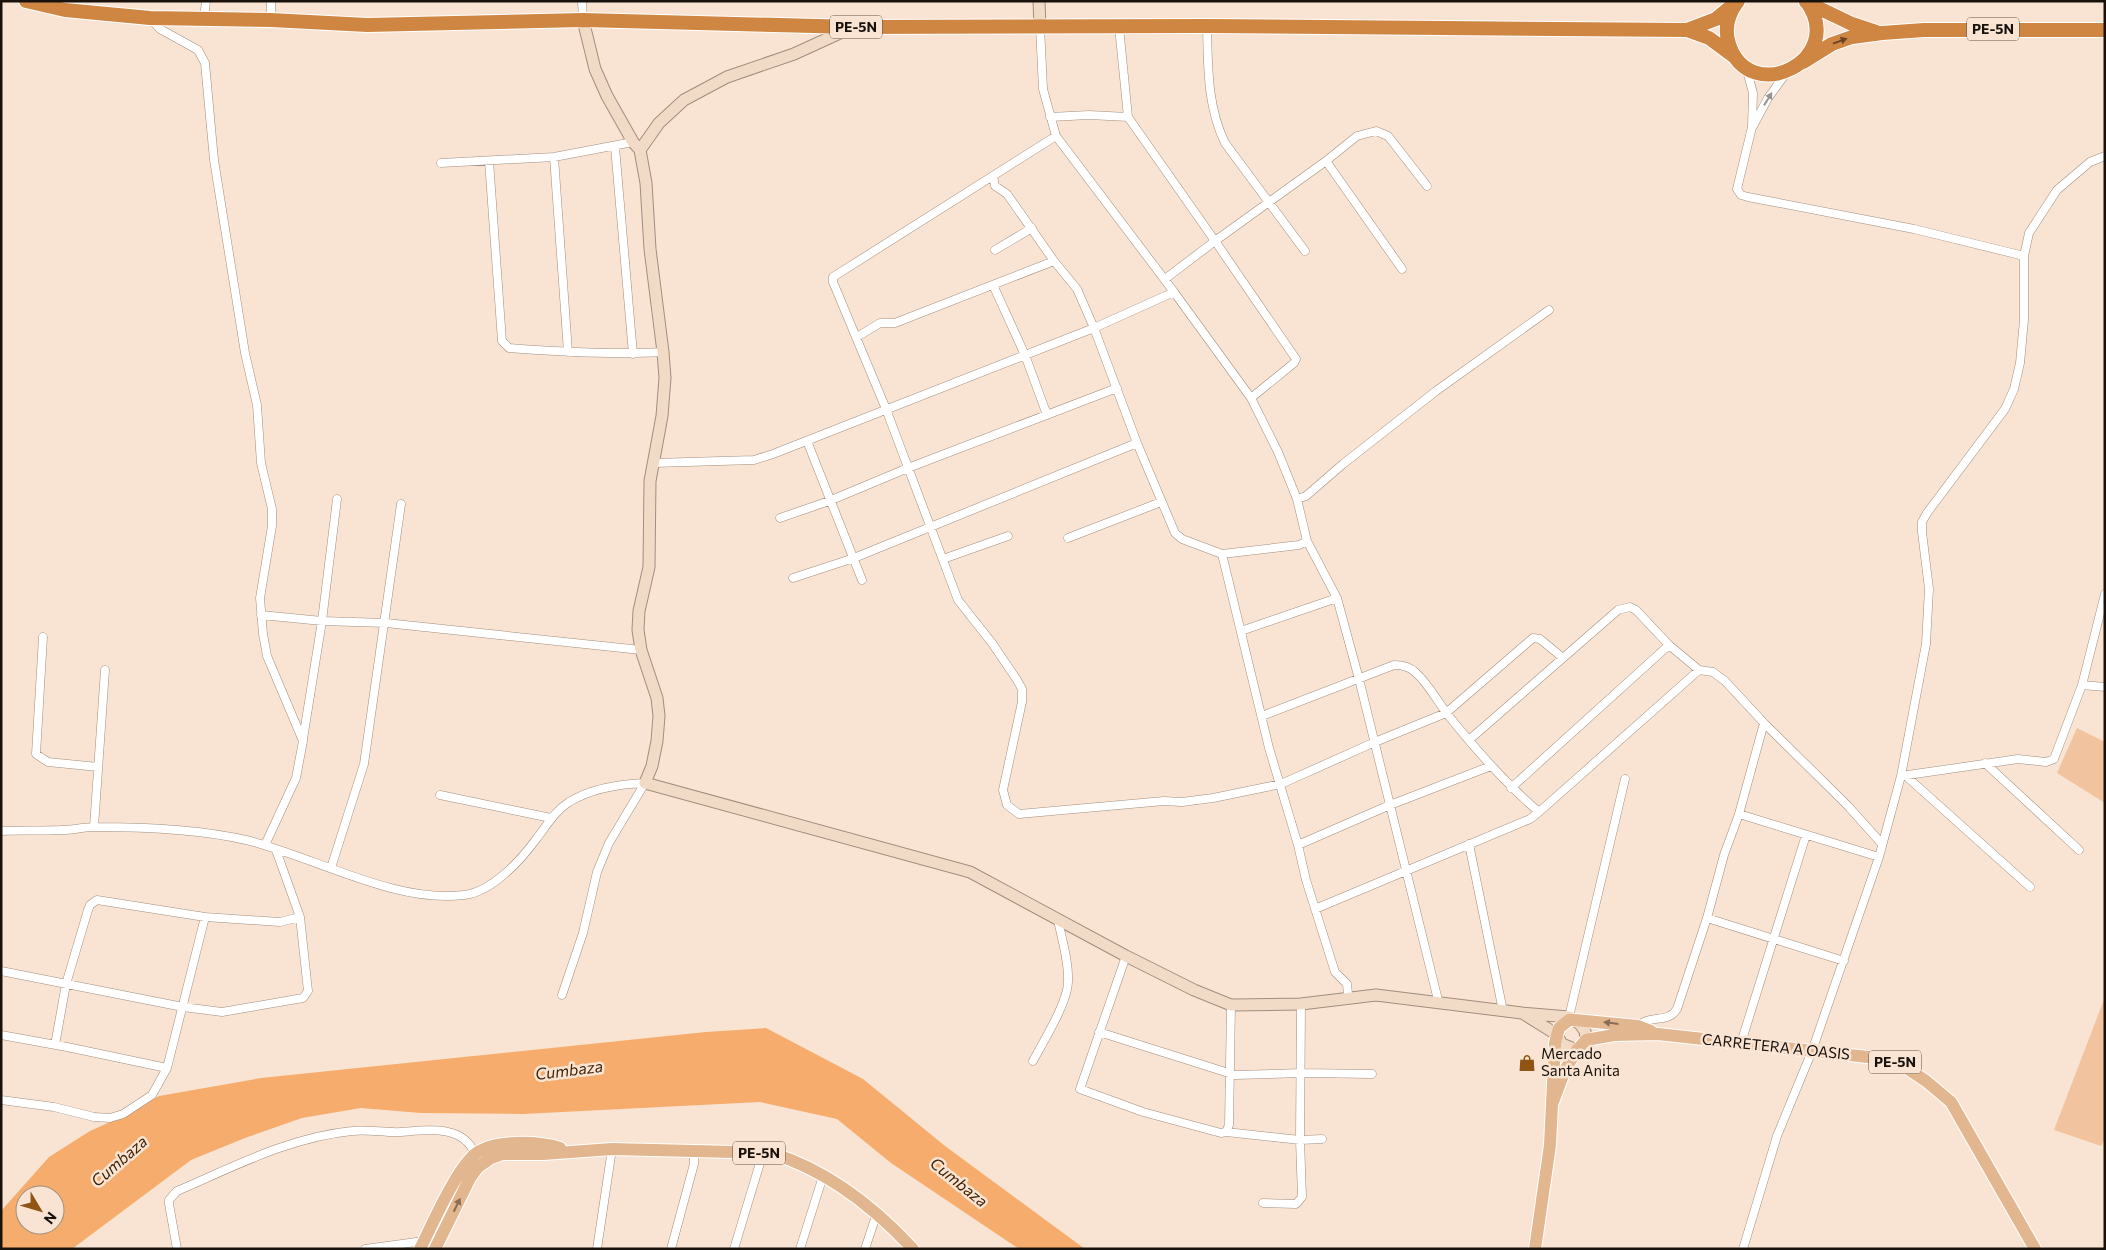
<svg xmlns="http://www.w3.org/2000/svg" width="2106" height="1250" font-family="Commissioner,sans-serif">
<rect width="100%" height="100%" fill="#f9e4d3"/>
<!-- green -->
<path fill="#f1c49f" d="M 2077,728 L 2105,742 L 2105,803 L 2057,773 Z
M 2105,997 L 2105,1138 L 2101,1146 L 2054,1130 Z"/>
<!-- water -->
<path fill="#f5ac6c" fill-rule="evenodd" d="M 766,1028 L 863,1079 L 945,1146 L 1085,1249 L 1019,1249 L 891,1163 L 837,1119 L 760,1102 L 523,1114 L 421,1113 L 361,1108 L 302,1118 L 245,1138 L 191,1160 L 72,1249 L 1,1249 L 1,1211 L 49,1157 L 90,1131 L 126,1115 L 159,1096 L 261,1078 L 706,1032 ZM 25,1195 L 55,1195 L 55,1225 L 25,1225 Z"/>
<g fill="none" stroke-linecap="round" stroke-linejoin="round">
<!-- street casing -->
<g stroke="#a18e7e" stroke-width="9">
<path id="street" d="M 582,1 L 583,20
M 150,18 L 160,29 L 198,50 L 205,63 L 214,160 L 245,353 L 257,405 L 261,463 L 272,509 L 272,526 L 260,598 L 263,634 L 267,656 L 303,741 L 296,778 L 265,845
M 204,19 L 206,1
M 271,20 L 271,1
M 1207,26 C 1208,66 1207,106 1225,143 L 1305,251
M 1040,27 L 1043,89 L 1056,136 L 1174,292 L 1094,328 L 1137,443 L 1175,533 L 1182,539 L 1222,554 L 1269,748 L 1298,845 L 1306,880 L 1335,972 L 1347,984 L 1348,994 L 1344,999
M 1119,27 L 1128,117 L 1215,241 L 1165,279
M 1746,67 L 1753,93 L 1752,127 L 1737,189 L 1741,195 L 1748,197 L 1914,229 L 2024,256
M 1050,117 L 1089,115 L 1128,117
M 1753,126 L 1768,98 L 1787,72
M 1056,136 L 833,277 L 833,282 L 886,409 L 958,600 L 992,643 L 1017,680 L 1022,689 L 1022,702 L 1003,790 L 1007,805 L 1019,814 L 1164,801 L 1182,802 L 1213,798 L 1281,784 L 1375,742 L 1446,713 L 1533,638 L 1540,639 L 1563,658
M 615,147 L 633,354
M 554,157 L 568,352
M 489,161 L 502,341 L 509,348 C 560,352 612,355 663,352
M 1326,161 L 1357,136 L 1376,131 L 1388,136 L 1427,186
M 441,163 L 554,157 L 633,142
M 995,250 L 1032,228
M 993,285 L 1025,355 L 1047,415
M 1174,292 L 1251,398 L 1278,452 L 1297,499 L 1307,541 L 1337,598 L 1359,679 L 1439,1004
M 857,337 L 880,323 L 895,323 L 1054,261
M 1251,398 L 1294,363 L 1296,359 L 1215,241 L 1326,161 L 1402,269
M 807,441 L 862,580
M 654,463 L 754,460 L 773,454 L 1094,328 L 1077,289 L 1054,261 L 1007,194 L 995,186 L 993,176
M 1297,499 L 1306,496 L 1343,464 L 1436,391 L 1549,310
M 780,518 L 829,501 L 908,468 L 1117,388
M 1068,538 L 1161,502
M 1222,554 L 1299,545 L 1307,541
M 943,559 L 1008,536
M 793,578 L 854,558 L 1137,443
M 261,615 L 322,621 L 386,623 L 641,650
M 1241,631 L 1337,598
M 43,637 L 36,754 L 48,762 L 98,767
M 2082,685 L 2105,687
M 1262,716 L 1394,665 C 1402,665 1409,666 1415,672 C 1428,683 1437,701 1448,715 C 1476,750 1505,783 1539,812
M 303,739 L 322,621 L 337,499
M 1469,740 L 1618,610 L 1630,607 L 1636,610 L 1669,645 L 1699,670 L 1713,672 L 1725,681 L 1764,723 L 1848,806 L 1882,844
M 1985,763 L 2079,850
M 1901,776 L 2018,759 L 2046,762 L 2054,759 L 2082,685 L 2105,594
M 1906,776 L 2030,887
M 1511,788 L 1669,645
M 440,795 L 551,818
M 1739,814 L 1879,857
M 94,827 L 105,670
M 1,831 C 21,830 42,831 62,830 C 73,830 84,827 95,827 C 145,827 198,829 246,840 C 313,856 395,904 464,895 C 492,892 521,860 537,838 C 547,825 555,811 569,802 C 592,788 619,784 645,783
M 1469,844 L 1503,1011
M 1298,845 L 1390,805 L 1491,766
M 331,868 L 364,764 L 401,504
M 1315,909 L 1530,819 L 1539,812 L 1699,670
M 1707,918 L 1844,961
M 1126,956 L 1080,1089 L 1143,1112 L 1221,1133 L 1226,1132 L 1229,1125 L 1231,1005
M 1,971 L 183,1007 L 222,1012 L 303,998 L 308,991 L 300,917 L 276,850
M 562,995 L 583,933 L 597,872 L 609,843 L 645,783
M 1569,1017 L 1625,779
M 1638,1026 C 1651,1014 1668,1024 1677,1009 L 1707,918 L 1724,855 L 1739,814 L 1764,723
M 1099,1032 L 1235,1075 L 1302,1073 L 1372,1074
M 1,1035 L 67,1047 L 167,1068
M 1741,1043 L 1806,835
M 55,1045 L 66,984 L 88,910 L 90,905 L 97,900 L 205,917 L 280,922 L 300,917
M 1033,1061 C 1043,1042 1068,1002 1068,982 C 1069,962 1062,940 1058,920
M 1,1100 L 54,1107 L 94,1117 L 110,1118 L 123,1114 L 152,1095 L 167,1068 L 205,917
M 1226,1132 L 1300,1140 L 1322,1139
M 1263,1203 L 1296,1204 L 1302,1197 L 1300,1140 L 1301,1004
M 177,1249 L 169,1204 L 169,1200 L 177,1191 C 233,1167 290,1137 352,1131 C 368,1129 385,1133 401,1132 C 427,1130 463,1124 475,1154
M 365,1249 L 424,1241 L 438,1244
M 597,1249 L 612,1149
M 671,1249 L 694,1164 L 694,1151
M 734,1249 L 763,1153
M 800,1249 L 823,1176
M 865,1249 L 877,1213
M 1743,1249 L 1777,1136 L 1812,1051 L 1879,857 L 1901,776 L 1926,644 L 1929,589 L 1922,532 L 1922,522 L 1927,513 L 2005,409 L 2014,389 L 2020,363 L 2024,320 L 2024,256 L 2029,233 L 2057,190 L 2090,162 L 2105,156"/>
</g>
<!-- secondary casing -->
<g stroke="#a18e7e" stroke-width="13">
<path id="secondary" d="M 1039,1 L 1040,27
M 583,20 L 595,69 L 607,96 L 633,142 L 640,150 L 646,183 L 650,249 L 663,352 L 665,378 L 662,416 L 650,481 L 649,567 L 639,611 L 638,630 L 641,650 L 657,698 L 659,716 L 657,741 L 652,766 L 645,783 L 970,872 L 1126,956 L 1194,990 L 1231,1005 L 1301,1004 L 1376,995 L 1522,1013 L 1569,1017 L 1580,1024 L 1585,1031 L 1586,1040
M 640,150 L 659,123 L 684,100 L 727,77 L 794,54 L 853,27
M 1524,1014 L 1556,1034 L 1562,1044 L 1577,1050"/>
</g>
<!-- primary casing -->
<g stroke="#fff" stroke-width="14">
<path id="primary" d="M 1553,1102 L 1565,1070 L 1577,1050 L 1586,1040 L 1614,1035 L 1658,1034 L 1886,1059 L 1908,1069 L 1926,1081 L 1951,1102 L 2035,1249
M 420,1249 C 432,1225 455,1172 474,1155 C 492,1139 538,1141 560,1148
M 435,1249 L 470,1178 L 478,1167 L 491,1158 L 502,1154 L 543,1154 L 612,1149 L 771,1153 C 827,1170 874,1207 913,1249
M 1535,1249 L 1550,1145 L 1555,1043 L 1559,1028 L 1569,1020 L 1575,1020 L 1638,1026 L 1651,1031"/>
</g>
<!-- highway casing -->
<g stroke="#fff" stroke-width="16">
<path id="highway" d="M 26,1 L 65,10 L 150,18 L 271,20 L 367,25 L 583,20 L 854,27 L 1207,26 L 1687,30 L 1709,38 L 1736,58
M 1738,1 C 1728,14 1724,29 1729,44 C 1749,108 1849,60 1806,1
M 1806,2 L 1852,24 L 1876,32
M 1687,30 L 1716,19 L 1734,4
M 1803,62 L 1832,44 L 1852,37 L 1882,33 L 1924,30 L 2105,30"/>
</g>
<!-- street -->
<use href="#street" stroke="#fff" stroke-width="8"/>
<!-- secondary -->
<use href="#secondary" stroke="#f1dbc7" stroke-width="11"/>
<!-- primary -->
<use href="#primary" stroke="#e2b68e" stroke-width="12"/>
<!-- highway -->
<use href="#highway" stroke="#cf8643" stroke-width="14"/>
</g>
<!-- one-way arrows -->
<defs><path id="oneway-solid" d="M-6-.8H1V-3.2L6.5 0L1 3.2V.8H-6Z" transform="scale(1.25)"/></defs>
<use fill="#6b4625" href="#oneway-solid" transform="translate(1840 41) rotate(-20)"/>
<use fill="#989492" href="#oneway-solid" transform="translate(1768 99) rotate(-58)"/>
<g fill="#886c54">
<use href="#oneway-solid" transform="translate(1611 1023) rotate(-173)"/>
<use href="#oneway-solid" transform="translate(457 1205) rotate(-64)"/>
</g>
<!-- icons -->
<defs>
<g id="shop-bare" transform="scale(1.35)"><path d="M-5-2.5h2.3a2.7 3.5 0 0 1 5.4 0H5L5.5 6h-11ZM-1.5-2.5h3a1.5 2.3 0 0 0-3 0Z" fill="#905415" stroke="#f9e4d3" stroke-width="2.5" paint-order="stroke"/></g>
</defs>
<g fill-rule="evenodd">
<use href="#shop-bare" x="1527" y="1063"/>
</g>
<g text-anchor="middle" stroke-width="5" stroke-linejoin="round" paint-order="stroke">
<!-- shield labels -->
<g fill="#f9e4d3" stroke="#5c5148" stroke-width="1">
<rect x="830" y="15.5" width="52" height="23" rx="4"/>
<rect x="1967" y="17.5" width="52" height="23" rx="4"/>
<rect x="1869" y="1050.5" width="52" height="23" rx="4"/>
<rect x="733" y="1141.5" width="52" height="23" rx="4"/>
</g>
<g font-size="14" font-weight="bold" fill="#19120c">
<text x="856" y="32">PE-5N</text>
<text x="1993" y="34">PE-5N</text>
<text x="1895" y="1067">PE-5N</text>
<text x="759" y="1158">PE-5N</text>
</g>
<!-- street labels -->
<g font-size="15" fill="#19120c" stroke="#f9e4d3">
<text transform="translate(1776 1047) rotate(6)" y="5">CARRETERA A OASIS</text>
</g>
<!-- poi labels -->
<g font-size="15" fill="#19120c" stroke="#f9e4d3" text-anchor="start">
<text x="1541" y="1059">Mercado<tspan x="1541" dy="17">Santa Anita</tspan></text>
</g>
<!-- water labels -->
<g font-size="16" font-style="italic" fill="#412408" stroke="#f9e4d3">
<text transform="translate(569 1070) rotate(-7)" y="6">Cumbaza</text>
<text transform="translate(119 1161) rotate(-41)" y="6">Cumbaza</text>
<text transform="translate(959 1182) rotate(39)" y="6">Cumbaza</text>
</g>
</g>
<!-- border -->
<rect width="2106" height="1250" fill="none" stroke="#19120c" stroke-width="5"/>
<!-- north arrow -->
<g transform="translate(40 1210) rotate(128)"><circle r="24" fill="#f9e4d3" stroke="#9f9083"/>
<path d="M0-4L9 19L0 12L-9 19Z" fill="#905415"/>
<text y="-8" font-size="14" font-weight="bold" text-anchor="middle" fill="#19120c">N</text>
</g>
</svg>
